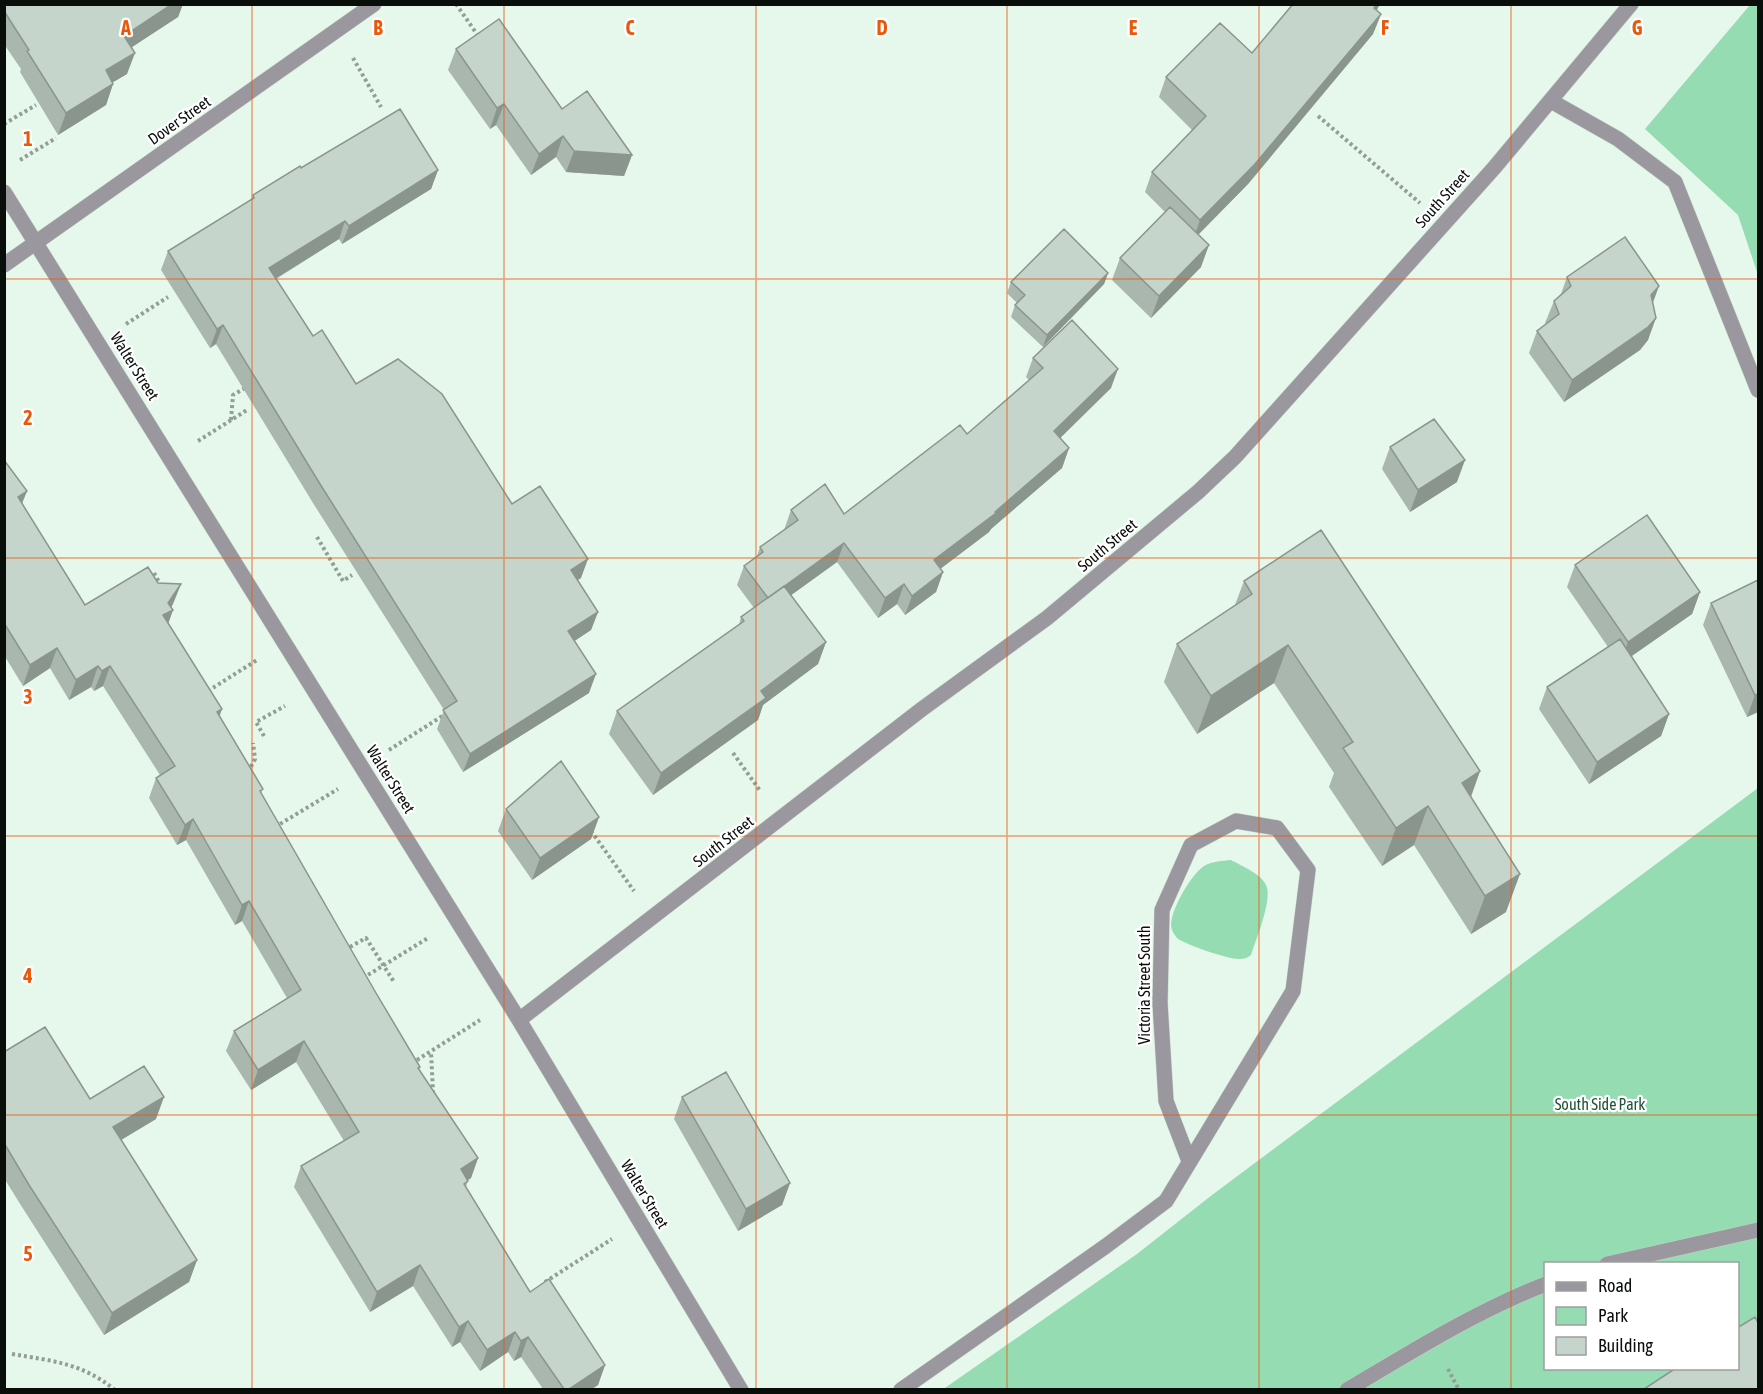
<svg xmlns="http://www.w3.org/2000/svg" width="1763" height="1394" font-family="'Asap Condensed',sans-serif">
<rect width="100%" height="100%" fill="#e6f7ec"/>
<!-- green -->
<path fill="#96dcb3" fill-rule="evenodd" d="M 1750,5 L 1758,5 L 1758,275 L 1738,215 L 1645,129 Z
M 1758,788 L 1758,1389 L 942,1390 L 1137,1254 L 1212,1195 ZM 1546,1264 L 1738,1264 L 1738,1368 L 1546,1368 Z
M 1231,860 C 1242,866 1261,874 1266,885 C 1273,899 1256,939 1251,955 C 1247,958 1244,959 1239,959 C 1228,959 1186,945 1177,938 C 1175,935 1173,933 1172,930 C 1166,916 1192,873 1204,866 C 1213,861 1222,861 1231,860 Z"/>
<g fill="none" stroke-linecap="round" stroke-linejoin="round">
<!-- service casing -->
<g stroke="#c3d2c8" stroke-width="16">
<path id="service" d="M 1551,101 L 1618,139 L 1675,182 L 1758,390
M 1607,1264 L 1758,1230
M 1347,1390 C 1411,1352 1476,1311 1546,1284"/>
</g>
<!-- minor casing -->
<g stroke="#c3d2c8" stroke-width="16">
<path id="minor" d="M 4,192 L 519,1020 L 741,1390
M 4,265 L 374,4
M 519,1020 L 922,709 L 1047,618 L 1198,492 L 1235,457 L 1494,168 L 1631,4
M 901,1390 L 1106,1246 L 1166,1201 L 1293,991 L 1308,870 L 1277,828 L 1236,821 L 1191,845 L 1162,910 L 1160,1003 L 1166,1101 L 1189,1161"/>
</g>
<!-- path -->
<path stroke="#929e96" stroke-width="4" stroke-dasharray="3 3" stroke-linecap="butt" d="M 456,4 L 479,37
M 353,58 L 381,107
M 1318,116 L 1420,203
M 4,124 L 36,105
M 20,160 L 56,138
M 126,324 L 168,297
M 231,420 L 233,395 L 247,387
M 198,441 L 247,410
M 317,537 L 343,581 L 352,575
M 154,573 L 161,586
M 208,691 L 257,660
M 264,736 L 256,722 L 285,706
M 389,750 L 444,715
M 733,753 L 761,792
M 248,772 L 255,759 L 253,743
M 275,827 L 338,789
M 591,831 L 634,891
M 350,947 L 366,938 L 394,982
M 363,978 L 428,938
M 417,1060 L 480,1020
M 431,1092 L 433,1091 L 431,1052
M 545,1282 L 612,1239
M 12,1354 C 53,1361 82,1363 115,1390
M 1448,1369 L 1459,1390"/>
<!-- service -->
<use href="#service" stroke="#9a979e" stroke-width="15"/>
<!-- minor -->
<use href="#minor" stroke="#9a979e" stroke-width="15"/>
</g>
<!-- wall -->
<path fill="#a9b7af" d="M 4,4 L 183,4 L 178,17 L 131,47 L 127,74 L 113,82 L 113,84 L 106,105 L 58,135 L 20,72 L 21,69 L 4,44 Z
M 1293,4 L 1380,4 L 1377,10 L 1381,14 L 1373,34 L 1248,184 L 1198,235 L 1201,267 L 1151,318 L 1112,280 L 1120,258 L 1165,212 L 1145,192 L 1152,172 L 1192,130 L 1159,97 L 1166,77 L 1252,53 Z
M 456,49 L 562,109 L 632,155 L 624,176 L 566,172 L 556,157 L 531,175 L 496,125 L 490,129 L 448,70 Z
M 301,168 L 438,170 L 431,189 L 342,244 L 339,239 L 276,279 L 313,336 L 356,384 L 512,504 L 581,578 L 577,580 L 598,612 L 591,630 L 574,641 L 589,693 L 463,772 L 437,729 L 444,710 L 313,503 L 216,344 L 210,348 L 161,270 L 168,251 L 251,200 L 253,195 Z
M 1108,273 L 1104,284 L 1043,347 L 1011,317 L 1015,305 L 1017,303 L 1007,293 L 1011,282 Z
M 1567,277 L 1653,303 L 1648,340 L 1640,350 L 1564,402 L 1529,353 L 1537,331 L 1546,324 L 1545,323 L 1554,301 L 1561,294 Z
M 1033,358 L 1111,388 L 1060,438 L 1069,448 L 1062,468 L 991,529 L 989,532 L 940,569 L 943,572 L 936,592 L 905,615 L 897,604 L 878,618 L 837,562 L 791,595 L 826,642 L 818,664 L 763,705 L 758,720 L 653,795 L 609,734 L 617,711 L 739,625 L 741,617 L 754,608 L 737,585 L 744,566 L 757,556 L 760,547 L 784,530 L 791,510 L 844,514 L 967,434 L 1029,380 L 1026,377 Z
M 1390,447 L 1457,482 L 1410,512 L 1382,469 Z
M 4,460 L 27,491 L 22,503 L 85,605 L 158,583 L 181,584 L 171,607 L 173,610 L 168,623 L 219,717 L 263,789 L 261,793 L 376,993 L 420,1067 L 419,1070 L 478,1158 L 471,1178 L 468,1180 L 466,1187 L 530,1292 L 605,1365 L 598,1385 L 592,1389 L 543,1389 L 521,1357 L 514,1361 L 508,1352 L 480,1371 L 460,1342 L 452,1347 L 413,1286 L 370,1312 L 294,1187 L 301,1166 L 344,1141 L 296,1062 L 251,1090 L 226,1051 L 234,1031 L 287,998 L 242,921 L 235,925 L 186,840 L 177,845 L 149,798 L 156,778 L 160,775 L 103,686 L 94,691 L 91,687 L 69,700 L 50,668 L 23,686 L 4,655 Z
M 1575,565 L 1700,592 L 1692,614 L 1632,656 L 1669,714 L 1661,736 L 1589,784 L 1539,709 L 1547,687 L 1608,647 L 1567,587 Z
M 1758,580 L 1758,712 L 1747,717 L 1703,625 L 1711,603 Z
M 1244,581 L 1480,771 L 1471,797 L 1506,912 L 1471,934 L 1414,845 L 1382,866 L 1329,787 L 1334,773 L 1274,683 L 1197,734 L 1164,682 L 1177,644 L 1235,605 Z
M 506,809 L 599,817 L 591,839 L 532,880 L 498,831 Z
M 4,1052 L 90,1099 L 156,1119 L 121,1140 L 197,1260 L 189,1282 L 104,1335 L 22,1207 L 4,1178 Z
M 682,1097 L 790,1183 L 782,1205 L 738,1231 L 674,1119 Z"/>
<!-- shaded-wall -->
<path fill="#8a958e" d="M 172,4 L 183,4 L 178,17 L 117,57 L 124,36 Z
M 1376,4 L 1380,4 L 1366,28 L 1374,8 Z
M 1381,14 L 1373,34 L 1248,184 L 1193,240 L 1200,220 Z
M 135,53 L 127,74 L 98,91 L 106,70 Z
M 113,84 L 106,105 L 58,135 L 66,113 Z
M 504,104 L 496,125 L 490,129 L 497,108 Z
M 563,136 L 556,157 L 531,175 L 539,154 Z
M 574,151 L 632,155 L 624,176 L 566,172 Z
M 438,170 L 431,189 L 342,244 L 349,226 Z
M 345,221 L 339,239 L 262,287 L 269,268 Z
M 1209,245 L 1201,267 L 1151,318 L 1159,296 Z
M 1108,273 L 1104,284 L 1043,347 L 1047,335 Z
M 1659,286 L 1651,308 L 1651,295 Z
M 1656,318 L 1648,340 L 1640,350 L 1564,402 L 1572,380 Z
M 223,325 L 216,344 L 210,348 L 217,329 Z
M 1118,369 L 1111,388 L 1047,451 L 1054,431 Z
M 1069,448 L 1062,468 L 991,529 L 989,532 L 927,579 L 934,560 L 995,512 Z
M 1465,460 L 1457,482 L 1410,512 L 1418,490 Z
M 27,491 L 19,511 L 18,497 Z
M 844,543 L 837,562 L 761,617 L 768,598 Z
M 588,559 L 581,578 L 564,589 L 571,570 Z
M 943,572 L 936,592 L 905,615 L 912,596 Z
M 181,584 L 173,604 L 168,613 L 173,610 L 166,630 L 156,636 L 168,603 Z
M 904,584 L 897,604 L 878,618 L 885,598 Z
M 1700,592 L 1692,614 L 1620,664 L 1628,642 Z
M 598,612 L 591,630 L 561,650 L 568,631 Z
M 826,642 L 818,664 L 763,705 L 758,720 L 653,795 L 661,773 L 761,691 Z
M 1288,645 L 1274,683 L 1197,734 L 1211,696 Z
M 57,648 L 50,668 L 23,686 L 30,665 Z
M 98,666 L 91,687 L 69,700 L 76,680 Z
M 110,666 L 103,686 L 94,691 L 102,671 Z
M 596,674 L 589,693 L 463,772 L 470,754 Z
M 1758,694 L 1758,712 L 1747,717 L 1755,695 Z
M 222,709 L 215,729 L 217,712 Z
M 1669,714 L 1661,736 L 1589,784 L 1597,762 Z
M 1480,771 L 1466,810 L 1462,783 Z
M 1428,806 L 1414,845 L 1382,866 L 1396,828 Z
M 599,817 L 591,839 L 532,880 L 540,858 Z
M 193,819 L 186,840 L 177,845 L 185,825 Z
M 1520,874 L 1506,912 L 1471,934 L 1485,896 Z
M 249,901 L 242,921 L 235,925 L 242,905 Z
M 304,1041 L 296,1062 L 251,1090 L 258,1070 Z
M 164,1097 L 156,1119 L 106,1149 L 113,1127 Z
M 478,1158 L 471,1178 L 454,1189 L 461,1169 Z
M 790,1183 L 782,1205 L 738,1231 L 746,1209 Z
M 197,1260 L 189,1282 L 104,1335 L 112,1313 Z
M 420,1265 L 413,1286 L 370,1312 L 377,1292 Z
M 468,1321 L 460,1342 L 452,1347 L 459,1327 Z
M 515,1332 L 508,1352 L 480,1371 L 487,1350 Z
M 528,1337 L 521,1357 L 514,1361 L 521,1341 Z
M 605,1365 L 598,1385 L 592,1389 L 569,1389 Z"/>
<!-- building -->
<path fill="#c5d5cb" stroke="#8a958e" stroke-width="1.5" d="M 4,4 L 172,4 L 124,36 L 135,53 L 106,70 L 113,84 L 66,113 L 27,51 L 29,50 L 4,11 Z
M 1293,4 L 1376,4 L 1374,8 L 1381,14 L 1255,164 L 1200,220 L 1152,172 L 1206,116 L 1166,77 L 1220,23 L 1252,53 Z
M 499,19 L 562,109 L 587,91 L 632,155 L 574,151 L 563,136 L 539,154 L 504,104 L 497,108 L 456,49 Z
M 400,109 L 438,170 L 349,226 L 345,221 L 269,268 L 313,336 L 322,330 L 356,384 L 398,359 L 442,394 L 512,504 L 540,486 L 588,559 L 571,570 L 598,612 L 568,631 L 596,674 L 470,754 L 443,710 L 457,701 L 320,484 L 223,325 L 217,329 L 168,251 L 254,198 L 253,195 L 300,166 L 301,168 Z
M 1170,207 L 1209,245 L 1159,296 L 1120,258 Z
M 1064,229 L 1108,273 L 1047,335 L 1015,305 L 1025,295 L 1011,282 Z
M 1625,237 L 1659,286 L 1651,295 L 1656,318 L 1648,327 L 1572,380 L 1537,331 L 1559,314 L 1554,301 L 1571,286 L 1567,277 Z
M 1072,320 L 1118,369 L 1054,431 L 1069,448 L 995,512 L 996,513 L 934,560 L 943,572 L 912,596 L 904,584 L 885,598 L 844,543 L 768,598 L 744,566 L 763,552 L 760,547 L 798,520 L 791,510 L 825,484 L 844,514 L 960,425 L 967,434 L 1043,368 L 1033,358 Z
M 1434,419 L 1465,460 L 1418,490 L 1390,447 Z
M 4,460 L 27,491 L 18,497 L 85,605 L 148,567 L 158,583 L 181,584 L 168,603 L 173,610 L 163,615 L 222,709 L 217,712 L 263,789 L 260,791 L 376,993 L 420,1067 L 418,1068 L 478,1158 L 461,1169 L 468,1181 L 464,1184 L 530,1292 L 549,1279 L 605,1365 L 569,1389 L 564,1389 L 528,1337 L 521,1341 L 515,1332 L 487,1350 L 468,1321 L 459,1327 L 420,1265 L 377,1292 L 301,1166 L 359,1132 L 304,1041 L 258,1070 L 234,1031 L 301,990 L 249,901 L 242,905 L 193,819 L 185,825 L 156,778 L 175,766 L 110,666 L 102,671 L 98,666 L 76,680 L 57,648 L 30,665 L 4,623 Z
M 1647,515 L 1700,592 L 1628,642 L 1575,565 Z
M 1321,530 L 1480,771 L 1462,783 L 1520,874 L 1485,896 L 1428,806 L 1396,828 L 1343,748 L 1353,742 L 1288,645 L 1211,696 L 1177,644 L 1252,594 L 1244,581 Z
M 1758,580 L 1758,694 L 1755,695 L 1711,603 Z
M 784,586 L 826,642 L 761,691 L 766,698 L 661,773 L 617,711 L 744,621 L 741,617 Z
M 1620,639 L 1669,714 L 1597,762 L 1547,687 Z
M 561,761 L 599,817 L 540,858 L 506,809 Z
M 45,1027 L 90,1099 L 144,1066 L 164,1097 L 113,1127 L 197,1260 L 112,1313 L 29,1185 L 4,1143 L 4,1052 Z
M 726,1072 L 790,1183 L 746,1209 L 682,1097 Z
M 1755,1317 L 1758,1323 L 1758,1389 L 1644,1389 L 1676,1368 L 1737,1368 L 1737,1328 Z"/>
<!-- grid -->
<path fill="none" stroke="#e8590c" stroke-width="1.5" stroke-opacity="0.55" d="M 252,4 L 252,1390M 504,4 L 504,1390M 756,4 L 756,1390M 1007,4 L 1007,1390M 1259,4 L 1259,1390M 1511,4 L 1511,1390M 4,279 L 1758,279M 4,558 L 1758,558M 4,836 L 1758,836M 4,1115 L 1758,1115"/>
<g text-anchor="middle" stroke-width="4.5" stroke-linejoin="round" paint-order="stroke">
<!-- street labels -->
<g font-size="16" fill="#090e0b" stroke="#fff">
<text transform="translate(179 120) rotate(-35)" y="6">Dover Street</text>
<text transform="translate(1442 198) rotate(-48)" y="6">South Street</text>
<text transform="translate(135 366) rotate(58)" y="6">Walter Street</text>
<text transform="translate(1107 545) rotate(-40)" y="6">South Street</text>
<text transform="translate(391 779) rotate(58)" y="6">Walter Street</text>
<text transform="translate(723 841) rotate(-38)" y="6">South Street</text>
<text transform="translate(1144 985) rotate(-90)" y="6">Victoria Street South</text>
<text transform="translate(645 1194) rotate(59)" y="6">Walter Street</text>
</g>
<!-- park labels -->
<g font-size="16" fill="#1d5236" stroke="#fff">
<text x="1600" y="1110">South Side Park</text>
</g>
</g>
<g font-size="20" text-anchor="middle" font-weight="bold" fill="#e8590c" stroke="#fff" stroke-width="4.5" stroke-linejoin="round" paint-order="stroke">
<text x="126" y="35">A</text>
<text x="378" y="35">B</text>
<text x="630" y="35">C</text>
<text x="882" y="35">D</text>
<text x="1133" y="35">E</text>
<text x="1385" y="35">F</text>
<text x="1637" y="35">G</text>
<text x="28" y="146">1</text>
<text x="28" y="425">2</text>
<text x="28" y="704">3</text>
<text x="28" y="983">4</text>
<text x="28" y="1261">5</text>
</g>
<!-- border -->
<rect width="1763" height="1394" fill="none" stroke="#090e0b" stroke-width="12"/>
<!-- legend -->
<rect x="1544" y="1262" width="195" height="108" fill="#ffffff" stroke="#9d9f9d" stroke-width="1.5"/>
<rect x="1556" y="1282" width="30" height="9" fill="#9a979e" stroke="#9d9f9d" stroke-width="1.5"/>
<text x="1598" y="1292" font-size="18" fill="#090e0b">Road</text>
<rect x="1556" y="1307" width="30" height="18" fill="#96dcb3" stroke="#9d9f9d" stroke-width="1.5"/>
<text x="1598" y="1322" font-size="18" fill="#090e0b">Park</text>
<rect x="1556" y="1337" width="30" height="18" fill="#c5d5cb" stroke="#9d9f9d" stroke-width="1.5"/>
<text x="1598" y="1352" font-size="18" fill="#090e0b">Building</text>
</svg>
